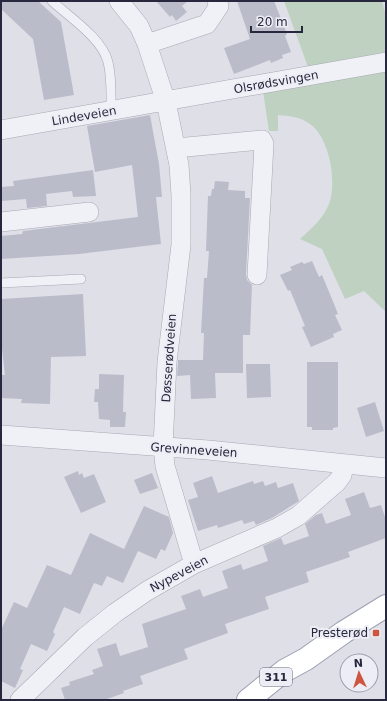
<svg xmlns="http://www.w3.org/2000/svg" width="387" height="701" font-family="'DejaVu Sans',sans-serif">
<rect width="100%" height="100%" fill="#dedfe7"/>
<!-- green -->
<path fill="#bfd1c0" d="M 284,1 L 382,1 L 386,16 L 386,52 L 308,67 Z
M 386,69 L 386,312 L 364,291 L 345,299 L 322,249 L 300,239 C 312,228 323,219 329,204 C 337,183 330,138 310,124 C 301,117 289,116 278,115 L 278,131 L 269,131 L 263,91 Z"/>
<!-- building -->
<path fill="#bbbcca" d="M 1,1 L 38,1 L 61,22 L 74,95 L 44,100 L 33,39 L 1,9 Z
M 156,1 L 188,1 L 182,6 L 187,12 L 176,21 L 172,15 L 170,17 Z
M 237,1 L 274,1 L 287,34 L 285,36 L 291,52 L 282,55 L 283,58 L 271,63 L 270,60 L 234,74 L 224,48 L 250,39 Z
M 150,115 L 159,164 L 162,197 L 156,197 L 161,244 L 79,254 L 1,259 L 1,236 L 22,234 L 23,231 L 138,217 L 132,165 L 95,172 L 87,126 Z
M 93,170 L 96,196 L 73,197 L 72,191 L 46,194 L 47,206 L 27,208 L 26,199 L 1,201 L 1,187 L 14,186 L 13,181 Z
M 215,181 L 229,182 L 228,190 L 245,191 L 245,198 L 250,198 L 246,274 L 247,280 L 252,285 L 250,335 L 243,335 L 243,373 L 215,373 L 216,398 L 191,399 L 190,375 L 177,376 L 178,363 L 178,360 L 203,360 L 204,333 L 201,333 L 204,278 L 207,278 L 209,251 L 206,251 L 208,196 L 211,196 L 212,189 L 214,189 Z
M 312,261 L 319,277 L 322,275 L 332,299 L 338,314 L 335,315 L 342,330 L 333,334 L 334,337 L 311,347 L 302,327 L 305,326 L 290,290 L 288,291 L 280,275 L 292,270 L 290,267 L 302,262 L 304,264 Z
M 83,294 L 86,356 L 51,357 L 50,404 L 21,403 L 22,399 L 1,398 L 1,375 L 5,375 L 1,340 L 1,299 Z
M 307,362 L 338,362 L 338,427 L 333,428 L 333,430 L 312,430 L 312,427 L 307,427 Z
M 246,364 L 270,364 L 271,397 L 247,398 Z
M 99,374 L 124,375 L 123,412 L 126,412 L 125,427 L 110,427 L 110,420 L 99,419 L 98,402 L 94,402 L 95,389 L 99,389 Z
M 375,402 L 384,431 L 366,437 L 357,408 Z
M 78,471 L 79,475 L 82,473 L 84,478 L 94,474 L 106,502 L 81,513 L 64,477 Z
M 152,473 L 158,488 L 140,494 L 134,480 Z
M 212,476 L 218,493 L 253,481 L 254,484 L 263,481 L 265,486 L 276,482 L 278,488 L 293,483 L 299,501 L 272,518 L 256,525 L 254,521 L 244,524 L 242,520 L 218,528 L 217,525 L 198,531 L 188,500 L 198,497 L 193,483 Z
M 364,492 L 370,508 L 381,505 L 386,520 L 386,538 L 348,552 L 350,557 L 306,572 L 309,582 L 265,597 L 269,609 L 225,624 L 228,633 L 184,649 L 188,659 L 140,676 L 143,684 L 123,691 L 124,693 L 104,700 L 65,700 L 61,688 L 70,685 L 69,682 L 94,674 L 92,670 L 103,666 L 97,649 L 116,643 L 120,656 L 148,647 L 142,624 L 186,609 L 181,596 L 200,589 L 203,597 L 228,588 L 222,571 L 241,564 L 243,570 L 268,561 L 263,546 L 281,538 L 284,545 L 309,536 L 305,524 L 316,515 L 322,513 L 326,524 L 351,515 L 345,499 Z
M 144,506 L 169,517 L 173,533 L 165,551 L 161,549 L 156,559 L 138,551 L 123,583 L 107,576 L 102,586 L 94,583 L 80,614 L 64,607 L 53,632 L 55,634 L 47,651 L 31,644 L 20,669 L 23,670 L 15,688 L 1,681 L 1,630 L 14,602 L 27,608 L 47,565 L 71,575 L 90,533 L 124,549 Z"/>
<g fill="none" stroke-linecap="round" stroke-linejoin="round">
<!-- lane casing -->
<g stroke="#a7a8b4" stroke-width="10">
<path id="lane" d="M 52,1 C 69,17 102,38 108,62 C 112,78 111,95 111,112
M 1,283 L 81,279"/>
</g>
<!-- street casing -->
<g stroke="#a7a8b4" stroke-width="20">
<path id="street" d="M 119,1 L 139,26 L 147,44 L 166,102 L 179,165 L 181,195 L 181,245 L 167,362 L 163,447 L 165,466 L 194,564
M 147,44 L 207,24 L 219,6 L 217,1
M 1,130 L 386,62
M 176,148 L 262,140 L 264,144 L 257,275
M 1,222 L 89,212
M 1,435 L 208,450 L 386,468
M 20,700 L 85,637 L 115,613 L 147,591 L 194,564 L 277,528 L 298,516 L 337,482 L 342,475 L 344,464"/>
</g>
<!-- primary casing -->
<g stroke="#9d9fb3" stroke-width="24">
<path id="primary" d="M 248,700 L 284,671 L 306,659 L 344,632 L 386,606"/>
</g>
<!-- lane -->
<use href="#lane" stroke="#f0f1f6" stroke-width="9"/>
<!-- street -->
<use href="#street" stroke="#f0f1f6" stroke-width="19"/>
<!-- primary -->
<use href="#primary" stroke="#fff" stroke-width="22"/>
</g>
<!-- markers -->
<rect fill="#ce5641" stroke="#edeef5" stroke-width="1.5" x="372" y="629" width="8" height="8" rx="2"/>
<g text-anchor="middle" stroke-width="4" stroke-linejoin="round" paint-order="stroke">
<!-- shield labels -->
<rect fill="#edeef5" stroke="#626375" stroke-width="1" x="260" y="668" width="32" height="18" rx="3"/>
<g font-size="11" font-weight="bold" fill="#27283e">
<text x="276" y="681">311</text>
</g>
<!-- street labels -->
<g font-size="12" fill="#27283e" stroke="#edeef5">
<text transform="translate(276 82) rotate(-10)" y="4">Olsrødsvingen</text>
<text transform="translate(84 116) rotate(-10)" y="4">Lindeveien</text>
<text transform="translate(169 358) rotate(-86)" y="4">Døsserødveien</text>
<text transform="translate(194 450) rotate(4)" y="4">Grevinneveien</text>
<text transform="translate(179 574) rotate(-28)" y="4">Nypeveien</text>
</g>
<!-- poi labels -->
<g font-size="12" fill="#27283e" stroke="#edeef5" text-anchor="end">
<text x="368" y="637">Presterød</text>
</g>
</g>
<!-- border -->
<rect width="387" height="701" fill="none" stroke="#27283e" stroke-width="4"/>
<!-- north arrow -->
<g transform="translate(359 673) rotate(356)"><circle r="19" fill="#edeef5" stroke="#9e9fac"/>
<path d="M0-3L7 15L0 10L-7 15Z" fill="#ce5641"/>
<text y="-6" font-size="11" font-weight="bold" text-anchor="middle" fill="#27283e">N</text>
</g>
<!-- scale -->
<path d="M251 26v6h51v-6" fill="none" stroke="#27283e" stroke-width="2"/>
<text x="257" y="26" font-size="12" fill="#27283e" stroke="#edeef5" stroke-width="3" paint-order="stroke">20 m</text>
</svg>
